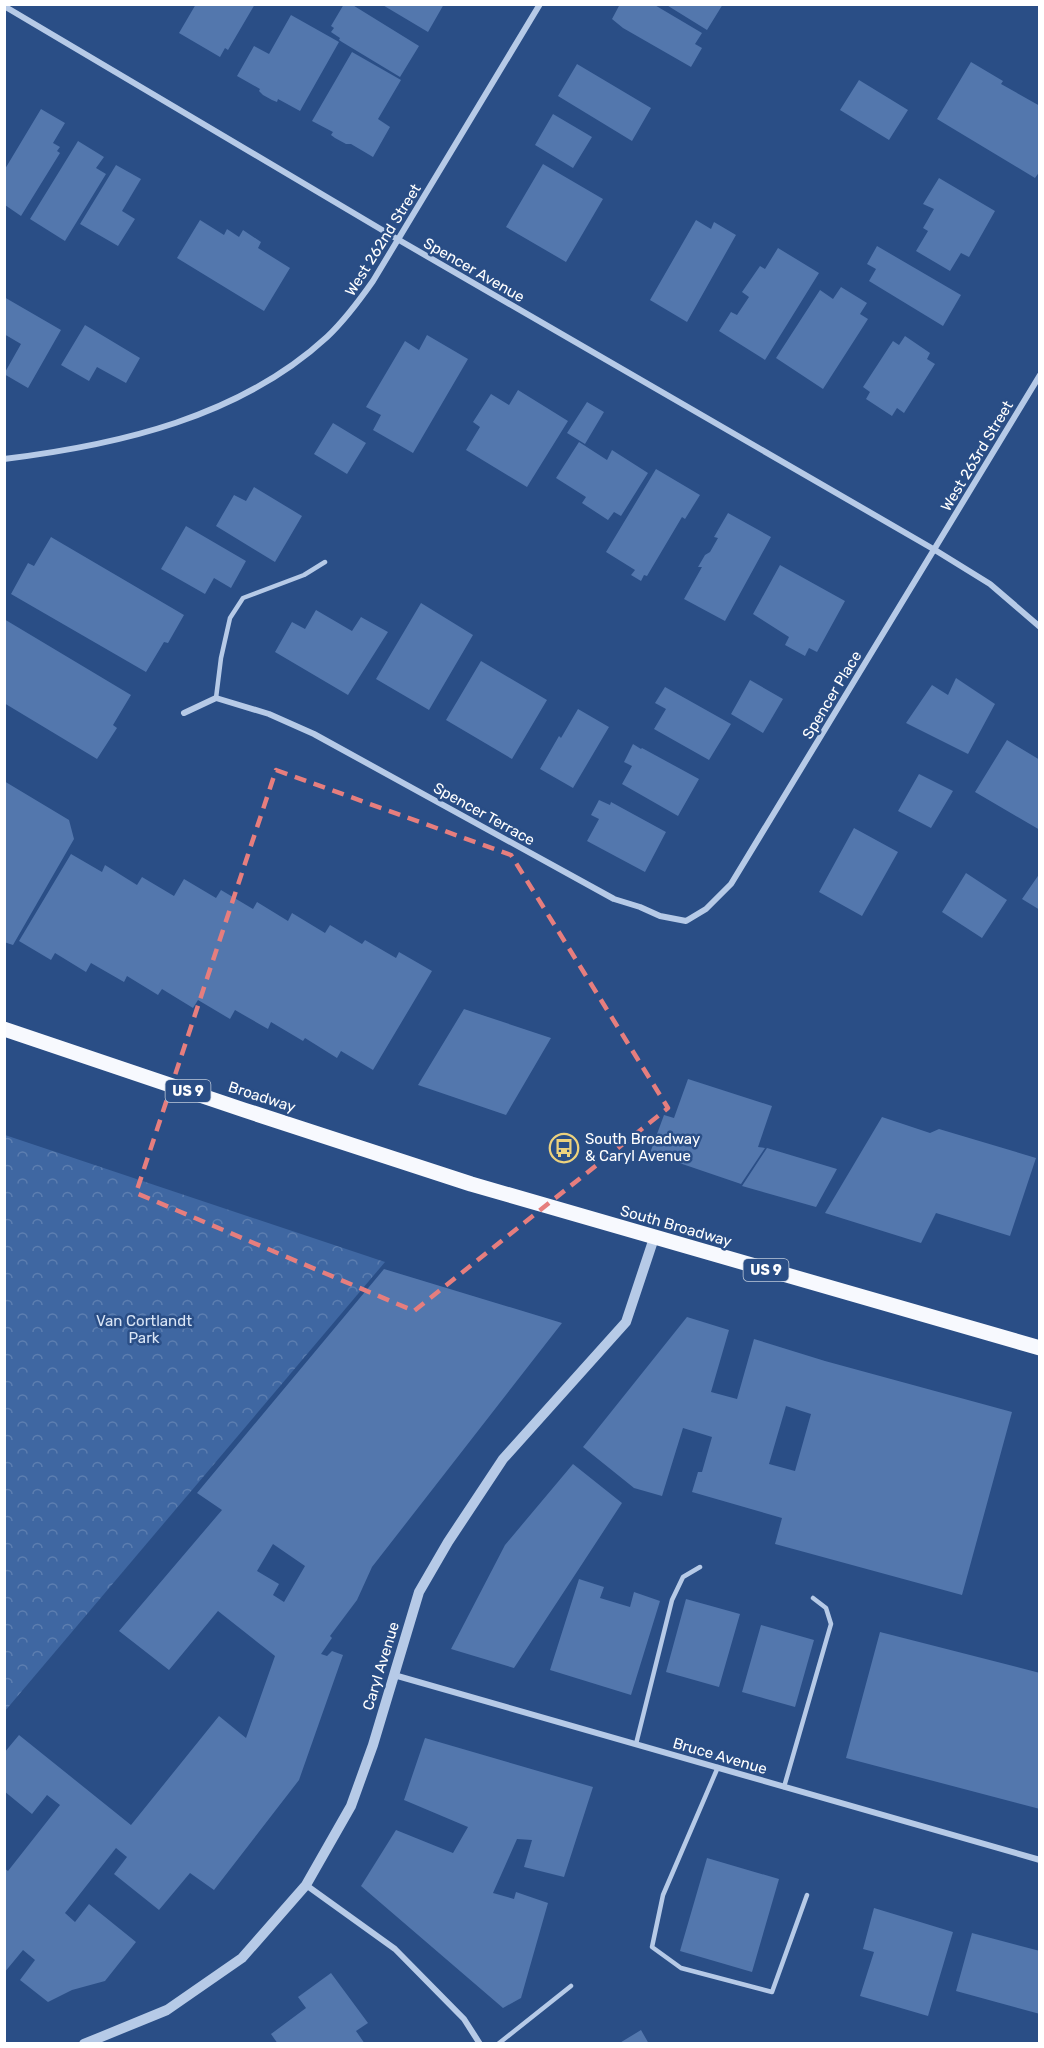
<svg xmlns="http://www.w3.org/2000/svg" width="1044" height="2048" font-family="Rubik,sans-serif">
<defs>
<pattern id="park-crowns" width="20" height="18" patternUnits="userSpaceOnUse" patternTransform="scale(1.5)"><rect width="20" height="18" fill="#3f67a2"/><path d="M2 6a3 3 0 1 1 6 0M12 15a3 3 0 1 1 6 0" fill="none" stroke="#5c7eb0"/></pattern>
</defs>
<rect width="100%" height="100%" fill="#2a4e86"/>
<!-- park -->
<path fill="url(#park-crowns)" d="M 5,1135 L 385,1262 L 5,1711 L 4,1135 Z"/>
<!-- building -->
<path fill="#5377ad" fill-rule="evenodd" d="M 196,4 L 255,4 L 228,50 L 225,48 L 220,57 L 179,33 Z
M 344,4 L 351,4 L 419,46 L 400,77 L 342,42 L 339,40 L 340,38 L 331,32 L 334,28 L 331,26 Z
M 381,4 L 444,4 L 428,32 Z
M 620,4 L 653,4 L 702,33 L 695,44 L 702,48 L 691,67 L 623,28 L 612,19 Z
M 665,4 L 723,4 L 707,30 Z
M 291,15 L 339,42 L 300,111 L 278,99 L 277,102 L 272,100 L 263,95 L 259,91 L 260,89 L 237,76 L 254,46 L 269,54 Z
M 352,52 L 401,80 L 378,119 L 390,127 L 373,157 L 351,144 L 346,144 L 335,138 L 331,135 L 333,132 L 312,121 Z
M 971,62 L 1003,81 L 1001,84 L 1040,106 L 1040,171 L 1035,178 L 937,119 Z
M 577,64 L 651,108 L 632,141 L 558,96 Z
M 859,80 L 908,110 L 889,140 L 840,110 Z
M 41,109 L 65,123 L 53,143 L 60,147 L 57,151 L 60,153 L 21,216 L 5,205 L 5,169 Z
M 553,114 L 592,137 L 573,168 L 535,145 Z
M 78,141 L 104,157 L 96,168 L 106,174 L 65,241 L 30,219 Z
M 543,164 L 603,199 L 566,262 L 506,227 Z
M 116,165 L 141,179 L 122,211 L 135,219 L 118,246 L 80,224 Z
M 939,178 L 995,211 L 969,257 L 961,253 L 950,271 L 916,251 L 928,231 L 923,228 L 934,209 L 923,204 Z
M 200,220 L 224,235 L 227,229 L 239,237 L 243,230 L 261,242 L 258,248 L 290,268 L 264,311 L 177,258 Z
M 696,220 L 711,229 L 714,222 L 736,235 L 687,322 L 650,300 Z
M 877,246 L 961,295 L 943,326 L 869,281 L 876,269 L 867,264 Z
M 778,248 L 819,273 L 765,360 L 719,331 L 731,312 L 737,315 L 749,297 L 742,292 L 760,266 L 765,269 Z
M 841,287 L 867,303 L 860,314 L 868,319 L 823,389 L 776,358 L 820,290 L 833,299 Z
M 4,297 L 61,330 L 28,388 L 4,374 L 21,344 L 4,334 Z
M 85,325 L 140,358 L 126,383 L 97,367 L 89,381 L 61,365 Z
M 427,335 L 468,359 L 413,453 L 373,430 L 381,415 L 366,407 L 405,341 L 419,350 Z
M 905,336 L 930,353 L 927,359 L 935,364 L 904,413 L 897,408 L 892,416 L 866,399 L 870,392 L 863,387 L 893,341 L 899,345 Z
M 518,390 L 568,421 L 527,487 L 466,450 L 480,427 L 473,422 L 491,394 L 509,405 Z
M 587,402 L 604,412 L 585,444 L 567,433 Z
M 333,423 L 366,443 L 347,474 L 314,454 Z
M 579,442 L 607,460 L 612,450 L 648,473 L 621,516 L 614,512 L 608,520 L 582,503 L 586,497 L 556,478 Z
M 656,469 L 700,495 L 685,519 L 682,517 L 647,576 L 644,575 L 641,581 L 631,575 L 635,570 L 606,552 Z
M 254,487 L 302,516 L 275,562 L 216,526 L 234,495 L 246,501 Z
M 728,513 L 771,537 L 725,621 L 684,599 L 702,567 L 698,567 L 705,555 L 710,552 L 718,538 L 714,537 Z
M 186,526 L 246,561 L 231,588 L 214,578 L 205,594 L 161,569 Z
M 51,537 L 184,615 L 168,643 L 164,642 L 146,672 L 11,594 L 28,563 L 34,566 Z
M 780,565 L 845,601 L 817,652 L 809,648 L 805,656 L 785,645 L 789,637 L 753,614 Z
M 421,603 L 473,635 L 429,710 L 376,679 Z
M 316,610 L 352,631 L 361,617 L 388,632 L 348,695 L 275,652 L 292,622 L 305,629 Z
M 4,619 L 131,695 L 113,725 L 117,728 L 97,759 L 4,703 Z
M 481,661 L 547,700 L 512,759 L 446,720 Z
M 956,678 L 995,704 L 968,754 L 906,723 L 932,685 L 948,695 Z
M 750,680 L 783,699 L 763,733 L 731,714 Z
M 665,687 L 731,724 L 709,760 L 654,729 L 666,709 L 655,703 Z
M 578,709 L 609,727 L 573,788 L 540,769 L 559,736 L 561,738 Z
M 1007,740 L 1040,760 L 1040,830 L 975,792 Z
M 633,744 L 641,749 L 642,748 L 699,779 L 678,816 L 622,784 L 632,766 L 624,762 Z
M 919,774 L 953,791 L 931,828 L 898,811 Z
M 4,781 L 69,820 L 74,839 L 13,945 L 4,942 Z
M 599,800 L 610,805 L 611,802 L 666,832 L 645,872 L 587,841 L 599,819 L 591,815 Z
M 854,828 L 898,852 L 862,916 L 819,892 Z
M 71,854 L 102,872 L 105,865 L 137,885 L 142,877 L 174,896 L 184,879 L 216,898 L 221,890 L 253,909 L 257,902 L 288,921 L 292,913 L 325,933 L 330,925 L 362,944 L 365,940 L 396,958 L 399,952 L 432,971 L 373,1070 L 341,1051 L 337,1058 L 305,1038 L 303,1041 L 271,1022 L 268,1029 L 235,1010 L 230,1019 L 198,1000 L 193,1008 L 162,989 L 158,995 L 127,976 L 124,982 L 91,963 L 86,972 L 55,953 L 51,960 L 19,941 Z
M 966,873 L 1007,900 L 982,938 L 942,912 Z
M 1040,873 L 1040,910 L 1022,899 Z
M 464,1009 L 551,1038 L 506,1115 L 418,1085 Z
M 688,1079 L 772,1106 L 758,1147 L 765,1148 L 741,1184 L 650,1153 L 664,1115 L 674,1118 Z
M 882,1117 L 930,1133 L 939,1129 L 1036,1158 L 1010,1236 L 936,1213 L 921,1243 L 825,1213 Z
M 767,1148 L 837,1169 L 816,1207 L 742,1186 Z
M 384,1269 L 562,1323 L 372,1567 L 357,1600 L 330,1636 L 332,1638 L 321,1654 L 327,1656 L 332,1651 L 343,1655 L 299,1780 L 214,1890 L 190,1873 L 159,1910 L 114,1874 L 127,1857 L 116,1848 L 65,1913 L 75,1922 L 89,1904 L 136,1942 L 105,1981 L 72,1990 L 48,2002 L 20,1980 L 35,1960 L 23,1950 L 4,1973 L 4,1868 L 8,1871 L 60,1805 L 47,1795 L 32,1814 L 4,1791 L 4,1753 L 19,1735 L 131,1825 L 219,1716 L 246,1738 L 275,1656 L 218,1611 L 169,1670 L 119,1631 L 222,1510 L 197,1493 ZM 273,1544 L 305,1566 L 284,1602 L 273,1595 L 279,1584 L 257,1571 Z
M 687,1317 L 729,1330 L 711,1392 L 737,1399 L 754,1339 L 825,1361 L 1012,1412 L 962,1595 L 775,1544 L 782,1518 L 692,1492 L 698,1472 L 702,1472 L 712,1437 L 683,1428 L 662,1496 L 634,1488 L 583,1447 ZM 786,1406 L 811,1414 L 795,1471 L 769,1464 Z
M 573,1464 L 622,1503 L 514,1668 L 451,1649 L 505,1545 Z
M 579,1579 L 604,1587 L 600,1598 L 630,1607 L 634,1592 L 660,1601 L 631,1695 L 550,1670 Z
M 686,1599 L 740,1614 L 719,1687 L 666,1672 Z
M 761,1625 L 814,1640 L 795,1707 L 742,1692 Z
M 880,1632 L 1040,1673 L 1040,1809 L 846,1758 Z
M 425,1738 L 593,1787 L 564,1877 L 524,1867 L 532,1840 L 517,1839 L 493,1893 L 514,1899 L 516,1892 L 548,1903 L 521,1998 L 503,2008 L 361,1886 L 396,1830 L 453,1853 L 468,1827 L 404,1800 Z
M 707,1858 L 779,1879 L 752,1972 L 680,1951 Z
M 874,1908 L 953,1932 L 928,2016 L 860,1996 L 874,1952 L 863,1949 Z
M 972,1933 L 1040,1951 L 1040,2014 L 956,1991 Z
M 331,1973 L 368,2023 L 356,2031 L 365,2044 L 278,2044 L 271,2034 L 306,2008 L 298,1997 Z
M 641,2030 L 649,2044 L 618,2044 Z"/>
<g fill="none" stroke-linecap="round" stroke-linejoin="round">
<!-- service -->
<path stroke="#b6cae7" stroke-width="4.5" d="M 216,698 L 221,658 L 230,618 L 243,598 L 304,575 L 325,562
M 636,1744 L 672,1600 L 683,1577 L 700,1567
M 718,1767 L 663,1895 L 652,1947 L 681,1968 L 772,1992 L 807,1895
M 784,1787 L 831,1624 L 826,1608 L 813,1598
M 498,2044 L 571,1986"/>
<!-- minor -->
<path stroke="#b6cae7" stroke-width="6" d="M 4,6 L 399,240 L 935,550 L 990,584 L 1040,627
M 4,459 C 119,445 240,417 327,337 C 345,320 359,301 373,281 L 540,4
M 184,713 L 216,698 L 269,714 L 314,734 L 614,899 L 640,907 L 660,916 L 686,921 L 706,909 L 731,884 L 1040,375
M 394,1675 L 1040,1860
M 306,1885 L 395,1949 L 464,2019 L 480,2044"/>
<!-- tertiary -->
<path stroke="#b6cae7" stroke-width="10" d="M 84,2044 L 167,2010 L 242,1958 L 306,1885 L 351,1806 L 373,1745 L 419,1592 L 448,1542 L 503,1459 L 626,1322 L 654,1238"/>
<!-- primary -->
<path stroke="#f7f9fe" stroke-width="15" d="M 4,1029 L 244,1110 L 471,1184 L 1040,1348"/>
</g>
<!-- marked area -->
<path fill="none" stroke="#e67e7e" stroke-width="4.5" stroke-dasharray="12 8" stroke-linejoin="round" d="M 276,770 L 511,855 L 668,1108 L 414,1311 L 136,1193 Z"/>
<!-- icons -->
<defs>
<g id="bus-ring" transform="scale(1.5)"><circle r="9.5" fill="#2a4e86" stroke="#edd27d" stroke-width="1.5"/><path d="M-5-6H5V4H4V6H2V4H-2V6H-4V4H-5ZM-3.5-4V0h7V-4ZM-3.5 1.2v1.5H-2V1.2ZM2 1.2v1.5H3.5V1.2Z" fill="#edd27d"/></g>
</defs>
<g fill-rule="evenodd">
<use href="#bus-ring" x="564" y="1148"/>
</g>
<g text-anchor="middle" stroke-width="5" stroke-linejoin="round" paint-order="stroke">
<!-- shield labels -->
<g fill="#2a4e86" stroke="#bfcadb" stroke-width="1.5">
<rect x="165.5" y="1080" width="45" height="22" rx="4.5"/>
<rect x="743.5" y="1259" width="45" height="22" rx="4.5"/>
</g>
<g font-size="14" font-weight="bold" fill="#fff">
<text x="188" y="1096">US 9</text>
<text x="766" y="1275">US 9</text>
</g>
<!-- street labels -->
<g font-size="15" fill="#fff" stroke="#2a4e86">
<text transform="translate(383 240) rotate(-58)" y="5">West 262nd Street</text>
<text transform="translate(474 270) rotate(30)" y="5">Spencer Avenue</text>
<text transform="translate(977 456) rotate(-59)" y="5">West 263rd Street</text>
<text transform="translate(832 695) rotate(-59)" y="5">Spencer Place</text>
<text transform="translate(484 814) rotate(29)" y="5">Spencer Terrace</text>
<text transform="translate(262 1097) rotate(18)" y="5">Broadway</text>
<text transform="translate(676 1226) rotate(16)" y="5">South Broadway</text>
<text transform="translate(381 1666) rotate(-73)" y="5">Caryl Avenue</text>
<text transform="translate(720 1756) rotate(16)" y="5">Bruce Avenue</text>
</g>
<!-- poi labels -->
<g font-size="15" fill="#fff" stroke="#2a4e86" text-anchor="start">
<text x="585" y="1144">South Broadway<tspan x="585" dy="17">&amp; Caryl Avenue</tspan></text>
</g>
<!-- park labels -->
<g font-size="15" fill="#d9e5f6" stroke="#2a4e86">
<text x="144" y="1326">Van Cortlandt<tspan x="144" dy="17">Park</tspan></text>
</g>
</g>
<!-- border -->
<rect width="1044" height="2048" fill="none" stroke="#ffffff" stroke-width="12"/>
</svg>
